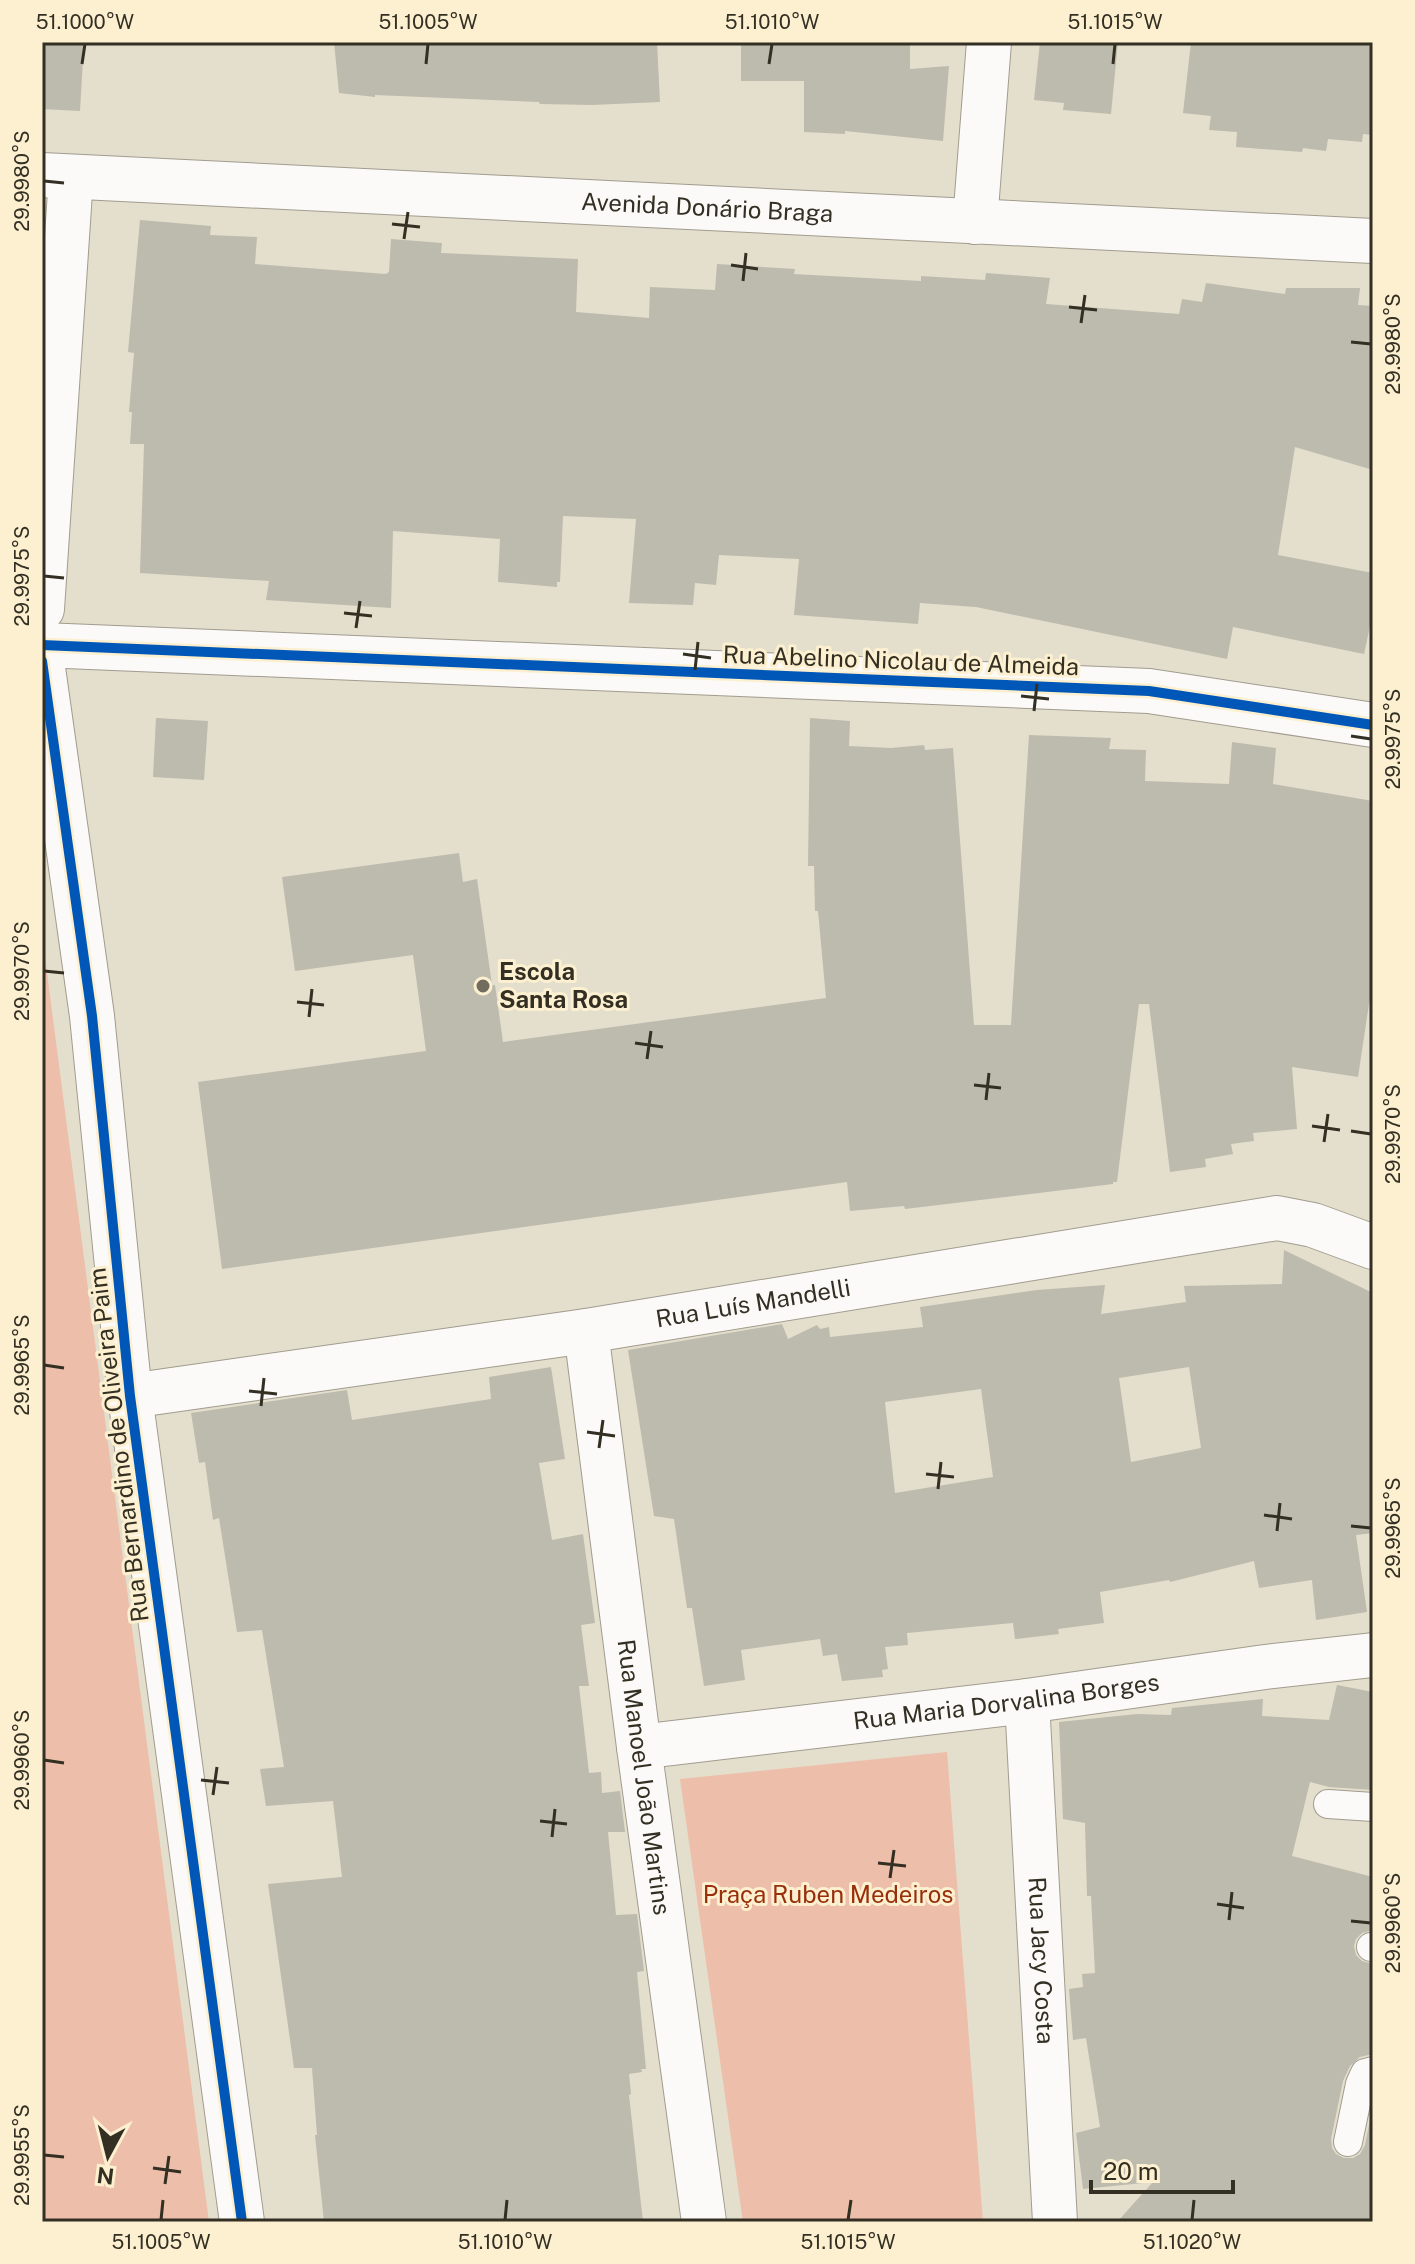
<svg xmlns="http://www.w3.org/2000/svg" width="1415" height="2264" font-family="'Public Sans',sans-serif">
<rect width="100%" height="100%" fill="#e4decd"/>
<!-- green -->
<path fill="#edbea9" d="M 45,957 L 209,2222 L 42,2222 L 42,993 Z
M 947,1752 L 983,2222 L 743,2222 L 680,1779 Z"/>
<!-- building -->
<path fill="#bdbbae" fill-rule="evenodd" d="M 42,42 L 84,42 L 80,111 L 42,109 Z
M 334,42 L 657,42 L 660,102 L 592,105 L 540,104 L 539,102 L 375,95 L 375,97 L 339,93 Z
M 741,42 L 910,42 L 910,69 L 949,66 L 943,141 L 845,131 L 845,134 L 804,132 L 804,81 L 741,81 Z
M 1040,42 L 1118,42 L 1111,114 L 1063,110 L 1064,103 L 1034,100 Z
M 1191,42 L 1373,42 L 1373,135 L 1363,134 L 1362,142 L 1328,139 L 1326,151 L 1303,148 L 1302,152 L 1236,147 L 1237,132 L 1209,130 L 1211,116 L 1183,113 Z
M 140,220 L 211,226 L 210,235 L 257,237 L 255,264 L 386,274 L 389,272 L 391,239 L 442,243 L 441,253 L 578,259 L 576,312 L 649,318 L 650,287 L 715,290 L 717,264 L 795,269 L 794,274 L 921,281 L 921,276 L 985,280 L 986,273 L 1050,278 L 1046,304 L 1179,314 L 1182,299 L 1202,302 L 1206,283 L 1285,294 L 1286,288 L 1360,288 L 1358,305 L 1373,306 L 1373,470 L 1295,447 L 1278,555 L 1373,573 L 1373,612 L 1364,654 L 1233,627 L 1227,659 L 976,607 L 920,603 L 918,624 L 794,615 L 799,559 L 719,555 L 716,585 L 695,583 L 693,605 L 629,603 L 636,519 L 563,516 L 560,582 L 557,582 L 557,587 L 498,582 L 500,539 L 393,531 L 391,608 L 266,600 L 269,581 L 140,573 L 144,444 L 130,444 L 132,412 L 129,412 L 134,353 L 128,352 Z
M 156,718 L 208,721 L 204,780 L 153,777 Z
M 810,718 L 850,721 L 849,746 L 891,748 L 924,745 L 925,750 L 953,748 L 974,1025 L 1011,1025 L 1029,735 L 1111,738 L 1109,749 L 1146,750 L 1145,781 L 1229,784 L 1232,742 L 1276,748 L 1273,784 L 1373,801 L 1373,994 L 1369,1004 L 1358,1077 L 1292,1067 L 1297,1129 L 1253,1133 L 1254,1141 L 1231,1144 L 1233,1154 L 1205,1159 L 1206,1167 L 1170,1172 L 1149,1004 L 1139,1004 L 1117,1182 L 1113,1182 L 1113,1184 L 905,1209 L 904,1206 L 850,1211 L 847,1182 L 222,1269 L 198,1082 L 426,1051 L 413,955 L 295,971 L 282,877 L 459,853 L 463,882 L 477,879 L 492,985 L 495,985 L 503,1042 L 826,998 L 818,911 L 815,911 L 814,866 L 808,866 Z
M 1284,1250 L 1373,1293 L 1373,1533 L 1356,1535 L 1367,1612 L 1316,1620 L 1312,1580 L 1259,1588 L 1254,1561 L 1170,1582 L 1169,1580 L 1100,1592 L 1104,1623 L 1058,1629 L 1059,1634 L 1015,1639 L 1013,1623 L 907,1633 L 908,1645 L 885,1647 L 888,1669 L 882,1670 L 883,1677 L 842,1681 L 837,1654 L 823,1656 L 820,1639 L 741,1650 L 745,1680 L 704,1686 L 692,1608 L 687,1608 L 674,1519 L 654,1516 L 628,1350 L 782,1324 L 788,1339 L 817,1325 L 820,1329 L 829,1327 L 830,1337 L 923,1327 L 920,1307 L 1037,1290 L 1105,1285 L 1101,1314 L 1186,1302 L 1184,1286 L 1282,1284 ZM 1189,1367 L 1201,1448 L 1131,1462 L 1119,1378 ZM 981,1389 L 993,1477 L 895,1493 L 885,1402 Z
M 551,1367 L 565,1459 L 539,1463 L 552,1540 L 583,1534 L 595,1623 L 581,1625 L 589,1686 L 579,1686 L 589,1773 L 601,1772 L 602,1793 L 620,1791 L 625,1832 L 608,1832 L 616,1915 L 637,1914 L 644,1971 L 637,1972 L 646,2069 L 641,2069 L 642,2072 L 629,2074 L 631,2094 L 629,2095 L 643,2222 L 324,2222 L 315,2135 L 317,2135 L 312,2068 L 294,2068 L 268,1884 L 342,1877 L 333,1801 L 266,1806 L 260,1769 L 284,1767 L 262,1630 L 237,1632 L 219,1518 L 213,1520 L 205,1462 L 199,1463 L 191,1413 L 347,1390 L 352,1420 L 491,1399 L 489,1377 Z
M 1337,1685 L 1373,1692 L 1373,1790 L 1329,1787 L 1310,1782 L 1292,1856 L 1373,1877 L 1373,1930 L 1362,1933 L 1356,1939 L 1354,1946 L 1356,1955 L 1362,1961 L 1373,1964 L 1373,2054 L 1360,2057 L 1350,2066 L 1343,2081 L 1331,2139 L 1332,2148 L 1336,2154 L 1344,2158 L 1353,2158 L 1360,2154 L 1365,2145 L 1373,2105 L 1373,2222 L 1117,2222 L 1153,2182 L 1083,2189 L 1076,2133 L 1100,2127 L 1086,2038 L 1073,2040 L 1069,1989 L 1083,1987 L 1082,1974 L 1095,1973 L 1091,1896 L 1087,1896 L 1085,1823 L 1063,1819 L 1059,1722 L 1137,1714 L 1171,1715 L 1172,1708 L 1263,1699 L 1262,1716 L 1329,1720 Z"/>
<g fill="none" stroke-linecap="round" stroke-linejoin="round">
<!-- service casing -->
<g stroke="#a19c8f" stroke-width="30">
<path id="service" d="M 1328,1804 L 1373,1807
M 1371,1947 L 1373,1947
M 1348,2142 L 1360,2084 L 1365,2073 L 1373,2071"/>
</g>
<!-- minor casing -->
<g stroke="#a19c8f" stroke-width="46">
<g id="minor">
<path d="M 975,222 L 989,42"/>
<path d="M 42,645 L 1149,691 L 1373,725"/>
<path id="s1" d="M 586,1331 L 639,1747 L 704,2222"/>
<path id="s2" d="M 130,1396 L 586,1331 L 1277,1218 L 1313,1225 L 1373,1247"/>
<path id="s3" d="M 1027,1701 L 1055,2222"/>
<path id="s4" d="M 639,1747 L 1027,1701 L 1265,1667 L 1373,1655"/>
</g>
</g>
<!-- tertiary casing -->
<g stroke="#a19c8f" stroke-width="46">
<g id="tertiary">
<path id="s5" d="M 42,175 L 1373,241"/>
<path d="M 42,609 L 71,177"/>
<path d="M 42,661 L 92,1016 L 130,1396 L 242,2222"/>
</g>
</g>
<!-- service -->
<use href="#service" stroke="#fbfaf8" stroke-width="28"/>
<!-- minor -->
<use href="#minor" stroke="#fbfaf8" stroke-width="44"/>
<!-- tertiary -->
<use href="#tertiary" stroke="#fbfaf8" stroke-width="44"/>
<!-- cycleway casing -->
<g stroke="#fcf0d0" stroke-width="15">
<path id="cycleway" d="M 42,645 L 1149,691 L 1373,725
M 42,661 L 92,1016 L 130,1396 L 242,2222"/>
</g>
<!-- cycleway -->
<use href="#cycleway" stroke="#0057b8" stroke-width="10"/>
</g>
<!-- ticks -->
<path fill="none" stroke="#332f23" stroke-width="3" d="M 82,64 L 85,44M 426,64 L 428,44M 769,64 L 772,44M 1113,64 L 1115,44M 44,181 L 64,183M 392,224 L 420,227M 404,239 L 408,212M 731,265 L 758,269M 743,281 L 746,253M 1069,307 L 1097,310M 1081,323 L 1085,295M 1351,342 L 1371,344M 44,576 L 64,578M 344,613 L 372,616M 356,628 L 360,601M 683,654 L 711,658M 695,670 L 698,642M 1021,696 L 1049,699M 1034,711 L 1037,684M 1351,736 L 1371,739M 44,971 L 64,973M 297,1002 L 324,1005M 309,1017 L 312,989M 635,1043 L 663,1047M 647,1059 L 651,1031M 974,1085 L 1001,1088M 986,1100 L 989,1073M 1312,1126 L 1340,1130M 1351,1131 L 1371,1134M 1324,1142 L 1328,1114M 44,1365 L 64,1368M 249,1391 L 277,1394M 261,1406 L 264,1378M 587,1432 L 615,1436M 599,1448 L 603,1420M 926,1474 L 954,1477M 938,1489 L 941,1462M 1264,1515 L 1292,1519M 1351,1526 L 1371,1528M 1277,1531 L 1280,1503M 44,1760 L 64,1763M 201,1780 L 229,1783M 213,1795 L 217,1767M 540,1821 L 567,1824M 552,1837 L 555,1809M 878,1863 L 906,1866M 890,1878 L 894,1850M 1217,1904 L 1244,1908M 1229,1920 L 1232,1892M 1351,1921 L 1371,1923M 44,2155 L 64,2157M 153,2168 L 181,2172M 165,2184 L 169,2156M 161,2220 L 163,2200M 505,2220 L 507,2200M 848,2220 L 851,2200M 1192,2220 L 1194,2200"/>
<!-- markers -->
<circle fill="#716c5e" stroke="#fcf0d0" stroke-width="3" cx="483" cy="986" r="8"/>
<g text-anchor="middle" stroke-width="6" stroke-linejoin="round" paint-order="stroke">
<!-- street labels -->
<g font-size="24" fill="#332f23" stroke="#fcf0d0">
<text dy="8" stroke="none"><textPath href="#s5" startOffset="666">Avenida Donário Braga</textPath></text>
<text transform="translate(901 661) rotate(2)" y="8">Rua Abelino Nicolau de Almeida</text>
<text dy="8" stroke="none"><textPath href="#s2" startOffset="630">Rua Luís Mandelli</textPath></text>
<text transform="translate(119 1445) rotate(-97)" y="8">Rua Bernardino de Oliveira Paim</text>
<text dy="8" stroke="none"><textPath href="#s4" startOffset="370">Rua Maria Dorvalina Borges</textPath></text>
<text dy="8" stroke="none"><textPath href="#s1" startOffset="450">Rua Manoel João Martins</textPath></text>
<text dy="8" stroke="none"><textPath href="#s3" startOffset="260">Rua Jacy Costa</textPath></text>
</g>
<!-- poi labels -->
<g font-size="24" font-weight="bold" fill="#332f23" stroke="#fcf0d0" text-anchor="start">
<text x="499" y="980">Escola<tspan x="499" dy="28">Santa Rosa</tspan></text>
</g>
<!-- park labels -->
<g font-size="24" fill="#982f0a" stroke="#fcf0d0">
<text x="828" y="1903">Praça Ruben Medeiros</text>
</g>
</g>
<!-- border -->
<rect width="1415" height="2264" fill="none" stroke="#fcf0d0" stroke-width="88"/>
<!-- north arrow -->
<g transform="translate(108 2156) rotate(187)" stroke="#fcf0d0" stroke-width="6" paint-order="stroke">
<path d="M0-6L14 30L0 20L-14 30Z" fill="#332f23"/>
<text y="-12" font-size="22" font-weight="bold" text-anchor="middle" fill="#332f23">N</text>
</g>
<!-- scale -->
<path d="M1091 2180v12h142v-12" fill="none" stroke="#332f23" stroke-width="4"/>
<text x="1103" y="2180" font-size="24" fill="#332f23" stroke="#fcf0d0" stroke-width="6" paint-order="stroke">20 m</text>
<rect x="44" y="44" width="1327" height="2176" fill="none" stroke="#332f23" stroke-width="3"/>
<g font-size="20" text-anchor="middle" fill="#332f23">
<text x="85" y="29">51.1000°W</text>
<text x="428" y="29">51.1005°W</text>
<text x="772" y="29">51.1010°W</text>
<text x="1115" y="29">51.1015°W</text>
<text transform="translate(22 181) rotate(-90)" y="7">29.9980°S</text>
<text transform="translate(1393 344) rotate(-90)" y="7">29.9980°S</text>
<text transform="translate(22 576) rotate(-90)" y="7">29.9975°S</text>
<text transform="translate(1393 739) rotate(-90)" y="7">29.9975°S</text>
<text transform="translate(22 971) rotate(-90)" y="7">29.9970°S</text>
<text transform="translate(1393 1134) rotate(-90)" y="7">29.9970°S</text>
<text transform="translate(22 1365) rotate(-90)" y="7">29.9965°S</text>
<text transform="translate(1393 1528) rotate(-90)" y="7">29.9965°S</text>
<text transform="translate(22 1760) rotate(-90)" y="7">29.9960°S</text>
<text transform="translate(1393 1923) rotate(-90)" y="7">29.9960°S</text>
<text transform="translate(22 2155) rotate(-90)" y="7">29.9955°S</text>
<text x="161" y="2249">51.1005°W</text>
<text x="505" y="2249">51.1010°W</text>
<text x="848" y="2249">51.1015°W</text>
<text x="1192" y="2249">51.1020°W</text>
</g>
</svg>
